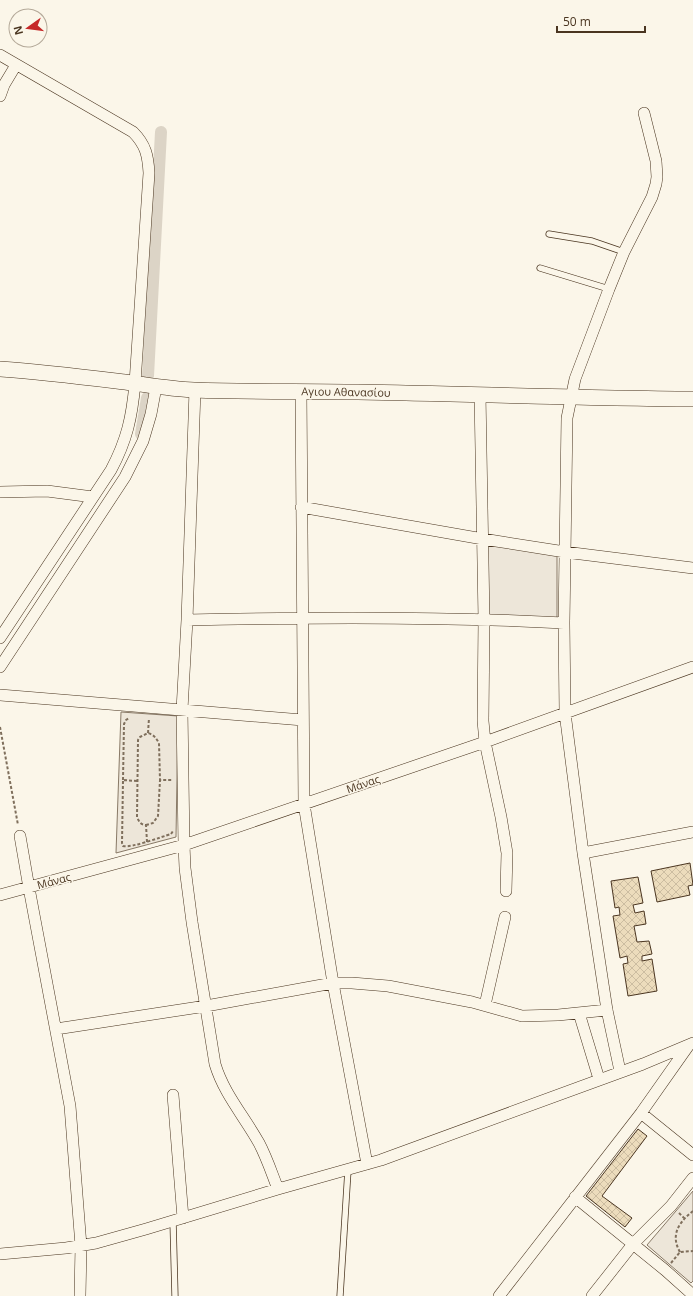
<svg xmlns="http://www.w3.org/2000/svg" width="693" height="1296" font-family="'Open Sans',sans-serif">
<defs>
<pattern id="building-cross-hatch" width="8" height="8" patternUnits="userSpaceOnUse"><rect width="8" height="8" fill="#ecdcbc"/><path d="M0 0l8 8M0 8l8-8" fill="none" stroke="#ccbda1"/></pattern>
</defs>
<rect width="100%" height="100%" fill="#fbf6e9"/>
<!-- green -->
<path fill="#ede6d9" stroke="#887966" d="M 487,544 L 557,555 L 557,620 L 489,619 Z
M 121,712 L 178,716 L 176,837 L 116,853 Z
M 693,1191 L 693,1281 L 691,1283 L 647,1245 Z"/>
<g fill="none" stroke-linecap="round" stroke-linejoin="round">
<!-- canal -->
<path stroke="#dcd4c6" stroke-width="12" d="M 148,376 L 161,132
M 141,434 L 147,398"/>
</g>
<!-- building -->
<path fill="url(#building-cross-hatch)" stroke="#4a3520" d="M 690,863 L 693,885 L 688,886 L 690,895 L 657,902 L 651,871 Z
M 638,877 L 643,903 L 633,905 L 635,913 L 644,911 L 646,924 L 634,926 L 637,942 L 649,941 L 652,954 L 642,956 L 642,961 L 652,959 L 657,991 L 628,996 L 623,964 L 628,963 L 627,956 L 620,958 L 613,916 L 620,915 L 619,907 L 615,908 L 611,881 Z
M 638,1129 L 647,1136 L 602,1196 L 632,1218 L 625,1227 L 586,1196 Z"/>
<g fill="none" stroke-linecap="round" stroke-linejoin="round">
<!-- service casing -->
<g stroke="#4a3520" stroke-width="7">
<path id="service" d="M 549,234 L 592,241 L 624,252
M 540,268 L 609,289
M 173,1221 L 175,1296
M 340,1296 L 348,1170"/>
</g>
<!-- minor casing -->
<g stroke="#4a3520" stroke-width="12">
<path id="minor" d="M 0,55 L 133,132 C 146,145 148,156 149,173 L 135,383 C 132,417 127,440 111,470 L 0,638
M 0,96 L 4,85 L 16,65
M 195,390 L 187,620 L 182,710 L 184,845 L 185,868 L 192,922 L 215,1064 C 224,1094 244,1116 259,1143 C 267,1158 272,1174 278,1189
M 301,391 L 304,804 L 333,983 L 367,1164
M 480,394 L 484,619 L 483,721 L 485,742 L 501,817 L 507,853 L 506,891
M 0,492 L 47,491 L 93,497
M 301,507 L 483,539 L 565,552 L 693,568
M 187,620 C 313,617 438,616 564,623
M 0,667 L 125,477 L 143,441 L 151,414 L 156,387
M 0,695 L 303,720
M 20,836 L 29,888 L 70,1106 L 81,1246 L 80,1296
M 583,853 L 693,832
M 0,895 L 184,845 L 485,742 L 693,667
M 485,1005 L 505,917
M 579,1013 L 599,1079
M 56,1029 L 206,1006 L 333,983 L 352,983 L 388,986 L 472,1002 L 522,1016 L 558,1015 L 607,1010
M 620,1071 L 607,1010 L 583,853 L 565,713 L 564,623 L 567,418 L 575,379 L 609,289 L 624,252 L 652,197 L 656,184 L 657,177 L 656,161 L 644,113
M 173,1095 L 183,1218
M 641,1113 L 693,1155
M 575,1197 L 665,1270 L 693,1295
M 0,1254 L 66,1248 L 96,1243 L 146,1229 L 278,1189 L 381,1160 L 643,1064 L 693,1043
M 499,1296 L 641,1113 L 689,1045
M 592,1296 L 633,1244 L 671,1206 L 693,1178"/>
</g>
<!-- secondary casing -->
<g stroke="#4a3520" stroke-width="16">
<path id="secondary" d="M 0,369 C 42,372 83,377 125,382 C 148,385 171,389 194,390 C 249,392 304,391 358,392 C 470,394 581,398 693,399"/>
</g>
<!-- path -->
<path stroke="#7f6f5c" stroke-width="2" stroke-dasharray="3 2" stroke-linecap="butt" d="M 0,727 L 18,825
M 148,733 L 149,718
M 123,780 L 124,724 L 126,720 L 129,718
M 137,781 L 123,780 L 122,843 L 123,846 C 132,848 161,837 171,834 L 173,831
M 146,825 L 153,823 L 158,816 L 160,780
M 147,842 L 146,825 C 141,825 139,822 137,817 L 138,740 L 140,737 L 148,733 C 154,735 156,738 159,743 L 160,780 L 172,780
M 679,1213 L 685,1219
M 680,1252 C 670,1235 679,1222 693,1211
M 671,1263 L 680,1252 L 693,1251"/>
<!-- service -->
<use href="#service" stroke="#fbf6e9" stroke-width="5.5"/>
<!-- minor -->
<use href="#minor" stroke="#fbf6e9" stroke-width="11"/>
<!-- secondary -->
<use href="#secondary" stroke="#fbf6e9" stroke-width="15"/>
</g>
<g text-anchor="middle" stroke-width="3" stroke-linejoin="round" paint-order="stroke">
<!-- street labels -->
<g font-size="11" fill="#4a3520" stroke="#fbf6e9">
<text transform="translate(346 392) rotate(1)" y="4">Αγιου Αθανασίου</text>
<text transform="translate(363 784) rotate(-19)" y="4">Μάνας</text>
<text transform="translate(54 881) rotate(-15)" y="4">Μάνας</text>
</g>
</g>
<!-- north arrow -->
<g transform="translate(28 28) rotate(256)"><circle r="19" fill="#fbf6e9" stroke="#b4a999"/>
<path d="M0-3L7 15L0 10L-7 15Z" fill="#c62828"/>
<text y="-6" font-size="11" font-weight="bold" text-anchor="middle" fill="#4a3520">N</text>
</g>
<!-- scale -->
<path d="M557 26v6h88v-6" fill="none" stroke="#4a3520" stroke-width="2"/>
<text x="563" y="26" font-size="12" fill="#4a3520" stroke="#fbf6e9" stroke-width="3" paint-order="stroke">50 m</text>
</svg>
